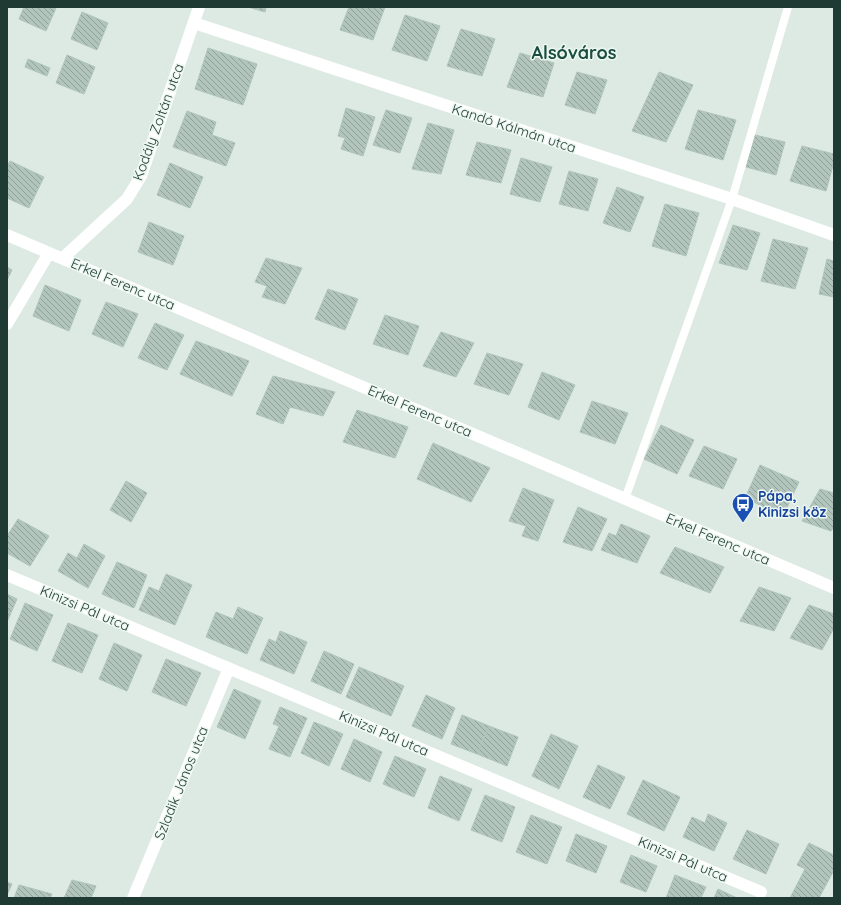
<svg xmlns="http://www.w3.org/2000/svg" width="841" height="905" font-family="Quicksand,sans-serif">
<defs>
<pattern id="building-back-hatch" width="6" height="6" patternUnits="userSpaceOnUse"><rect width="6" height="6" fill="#b2c5bd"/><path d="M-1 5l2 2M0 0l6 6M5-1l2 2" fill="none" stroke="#90a19a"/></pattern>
</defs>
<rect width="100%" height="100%" fill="#ddeae4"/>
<!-- building -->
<path fill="url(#building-back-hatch)" stroke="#afc4bb" d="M 24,7 L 56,8 L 46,31 L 19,19 Z
M 248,7 L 266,7 L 265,12 Z
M 349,7 L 385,7 L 373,40 L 340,30 Z
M 82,12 L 108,23 L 97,50 L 71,39 Z
M 405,15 L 440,26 L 427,61 L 392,50 Z
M 461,29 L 495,39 L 482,76 L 447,66 Z
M 208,48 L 257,64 L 243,105 L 195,89 Z
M 520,53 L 554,63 L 543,97 L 507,87 Z
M 67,55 L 95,67 L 84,94 L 56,83 Z
M 28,59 L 50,68 L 47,76 L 25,67 Z
M 577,72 L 607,80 L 595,114 L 565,105 Z
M 659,72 L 693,85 L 666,142 L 632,131 Z
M 346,108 L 375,117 L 363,156 L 341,149 L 345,138 L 338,136 Z
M 386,110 L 412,118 L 400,153 L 373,145 Z
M 698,110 L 736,120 L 723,160 L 685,149 Z
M 187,111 L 216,122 L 212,135 L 235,143 L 226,166 L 173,147 Z
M 428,123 L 454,130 L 441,174 L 412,169 Z
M 755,135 L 785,142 L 776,175 L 746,167 Z
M 477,142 L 511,150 L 501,183 L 466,175 Z
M 802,146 L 834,154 L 834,162 L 826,191 L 790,181 Z
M 521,158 L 552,167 L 540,202 L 510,194 Z
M 10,161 L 44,177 L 29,208 L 7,198 L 7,167 Z
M 170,163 L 203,177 L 190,208 L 157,195 Z
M 569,171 L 598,179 L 588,211 L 559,204 Z
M 617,187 L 644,197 L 630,232 L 603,223 Z
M 665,204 L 699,213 L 686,256 L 652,246 Z
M 149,222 L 184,236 L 173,265 L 138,252 Z
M 733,225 L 760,233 L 747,270 L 719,263 Z
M 773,239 L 808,248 L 795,289 L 761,281 Z
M 266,258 L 302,268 L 285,304 L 262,297 L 267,286 L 255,282 Z
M 827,259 L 834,261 L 834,297 L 819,294 Z
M 7,267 L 12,270 L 7,280 Z
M 45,285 L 81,300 L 69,331 L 33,316 Z
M 328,289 L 358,299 L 345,330 L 315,319 Z
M 106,302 L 138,314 L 123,347 L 92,334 Z
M 385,315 L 419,326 L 408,355 L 373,344 Z
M 155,323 L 184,335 L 167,370 L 138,358 Z
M 441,332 L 474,343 L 456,377 L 423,366 Z
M 196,341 L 249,361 L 232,396 L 180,374 Z
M 487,353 L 523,364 L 509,395 L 474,384 Z
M 542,372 L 575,385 L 559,420 L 528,407 Z
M 273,376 L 335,392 L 323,416 L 290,407 L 283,424 L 256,414 Z
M 592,401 L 628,413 L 615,444 L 580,432 Z
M 357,410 L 408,427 L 395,458 L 343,442 Z
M 661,425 L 694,440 L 677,474 L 644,459 Z
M 433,443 L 490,468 L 471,502 L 417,479 Z
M 704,446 L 737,459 L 723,489 L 689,476 Z
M 760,465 L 799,482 L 783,516 L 745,498 Z
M 126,481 L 147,493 L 131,522 L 110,510 Z
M 523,488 L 554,500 L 538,541 L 522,536 L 526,526 L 509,521 Z
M 820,489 L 834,493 L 834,527 L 831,531 L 802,521 Z
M 578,507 L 607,519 L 592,551 L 563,542 Z
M 18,519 L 49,536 L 30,566 L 7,553 L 7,536 Z
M 621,524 L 650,536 L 637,563 L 601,550 L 609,533 L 616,536 Z
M 84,544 L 105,556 L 88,588 L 58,571 L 68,553 L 77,558 Z
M 675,547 L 724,567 L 710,593 L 660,573 Z
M 117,562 L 147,575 L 134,608 L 102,594 Z
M 166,574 L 192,585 L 175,625 L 139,610 L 149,587 L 159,591 Z
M 759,587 L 791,598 L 774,631 L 740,621 Z
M 7,594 L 17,599 L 7,622 Z
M 25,603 L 53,615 L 37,651 L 10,639 Z
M 809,605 L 834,614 L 834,628 L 822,650 L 790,638 Z
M 238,607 L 263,618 L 247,654 L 206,637 L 216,612 L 233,619 Z
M 68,623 L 98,635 L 82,673 L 52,661 Z
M 280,631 L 307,642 L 294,674 L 260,660 L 269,639 L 276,642 Z
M 114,643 L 142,655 L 127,691 L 99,679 Z
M 324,651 L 354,664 L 341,694 L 311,681 Z
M 166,659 L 201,673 L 186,706 L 152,692 Z
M 359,667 L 404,686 L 391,716 L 346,697 Z
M 234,689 L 261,701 L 245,739 L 217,727 Z
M 426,695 L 455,708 L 442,739 L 412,726 Z
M 280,707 L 307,718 L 290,757 L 269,749 L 279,726 L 273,724 Z
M 462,715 L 489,726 L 477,754 L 451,744 Z
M 314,722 L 343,734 L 329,766 L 301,753 Z
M 489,726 L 518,737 L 507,766 L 477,754 Z
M 551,734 L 578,746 L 559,789 L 532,776 Z
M 354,739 L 382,752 L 370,782 L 341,769 Z
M 395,756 L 426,769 L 414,797 L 383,784 Z
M 598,765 L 625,777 L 610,809 L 583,797 Z
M 440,776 L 472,789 L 459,821 L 428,808 Z
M 643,780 L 680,797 L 664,831 L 627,814 Z
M 485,795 L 515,807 L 502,842 L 471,830 Z
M 708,814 L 727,823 L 714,851 L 683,837 L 692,817 L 705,823 Z
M 531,815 L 562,827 L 547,864 L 516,852 Z
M 747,830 L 779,844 L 766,874 L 733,859 Z
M 576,834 L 607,846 L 596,873 L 566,861 Z
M 809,843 L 834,855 L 834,870 L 819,898 L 790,898 L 805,869 L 797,865 Z
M 631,855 L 657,866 L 646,892 L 620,882 Z
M 675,875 L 706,887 L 701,898 L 666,898 Z
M 72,880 L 96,886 L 91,898 L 64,898 Z
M 7,882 L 12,884 L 7,895 Z
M 19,885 L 52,894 L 50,898 L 14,898 Z
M 718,889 L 737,898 L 714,898 Z"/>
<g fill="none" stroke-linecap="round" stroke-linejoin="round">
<!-- lane -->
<path stroke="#fff" stroke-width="8" d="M 625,499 L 732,199 L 788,7"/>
<!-- street -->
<path stroke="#fff" stroke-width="12" d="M 194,23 L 732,199 L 834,235
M 7,235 L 834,588
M 63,258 L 127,199 L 141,176 L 199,7
M 7,324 L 49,253
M 7,575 L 761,892
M 133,898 L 229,668"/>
</g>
<!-- icons -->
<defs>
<g id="bus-pin" transform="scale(1.15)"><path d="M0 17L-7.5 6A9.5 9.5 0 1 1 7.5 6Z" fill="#1a4fb4" stroke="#edf7f2"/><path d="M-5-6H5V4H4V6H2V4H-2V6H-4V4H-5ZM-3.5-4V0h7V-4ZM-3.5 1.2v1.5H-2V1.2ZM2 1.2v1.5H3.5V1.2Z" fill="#fff"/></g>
</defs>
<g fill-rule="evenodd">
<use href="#bus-pin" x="743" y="504"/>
</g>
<g text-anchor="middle" stroke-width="3" stroke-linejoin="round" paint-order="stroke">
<!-- street labels -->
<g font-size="14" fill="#1e3a32" stroke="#edf7f2">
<text transform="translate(158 122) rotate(-70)" y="5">Kodály Zoltán utca</text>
<text transform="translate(514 128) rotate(18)" y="5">Kandó Kálmán utca</text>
<text transform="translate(123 284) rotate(23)" y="5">Erkel Ferenc utca</text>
<text transform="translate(420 411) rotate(23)" y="5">Erkel Ferenc utca</text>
<text transform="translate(718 539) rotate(23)" y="5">Erkel Ferenc utca</text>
<text transform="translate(85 608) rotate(23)" y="5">Kinizsi Pál utca</text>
<text transform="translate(384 733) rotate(23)" y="5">Kinizsi Pál utca</text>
<text transform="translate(181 783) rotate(-68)" y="5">Szladik János utca</text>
<text transform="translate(683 859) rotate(23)" y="5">Kinizsi Pál utca</text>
</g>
<!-- transit labels -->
<g font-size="14" font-weight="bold" fill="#164399" stroke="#edf7f2" text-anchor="start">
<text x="758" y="501">Pápa,<tspan x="758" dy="16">Kinizsi köz</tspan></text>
</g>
<!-- district labels -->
<g font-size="18" font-weight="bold" fill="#194d3f" stroke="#edf7f2">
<text x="574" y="59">Alsóváros</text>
</g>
</g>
<!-- border -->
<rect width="841" height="905" fill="none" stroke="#1e3a32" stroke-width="16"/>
</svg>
